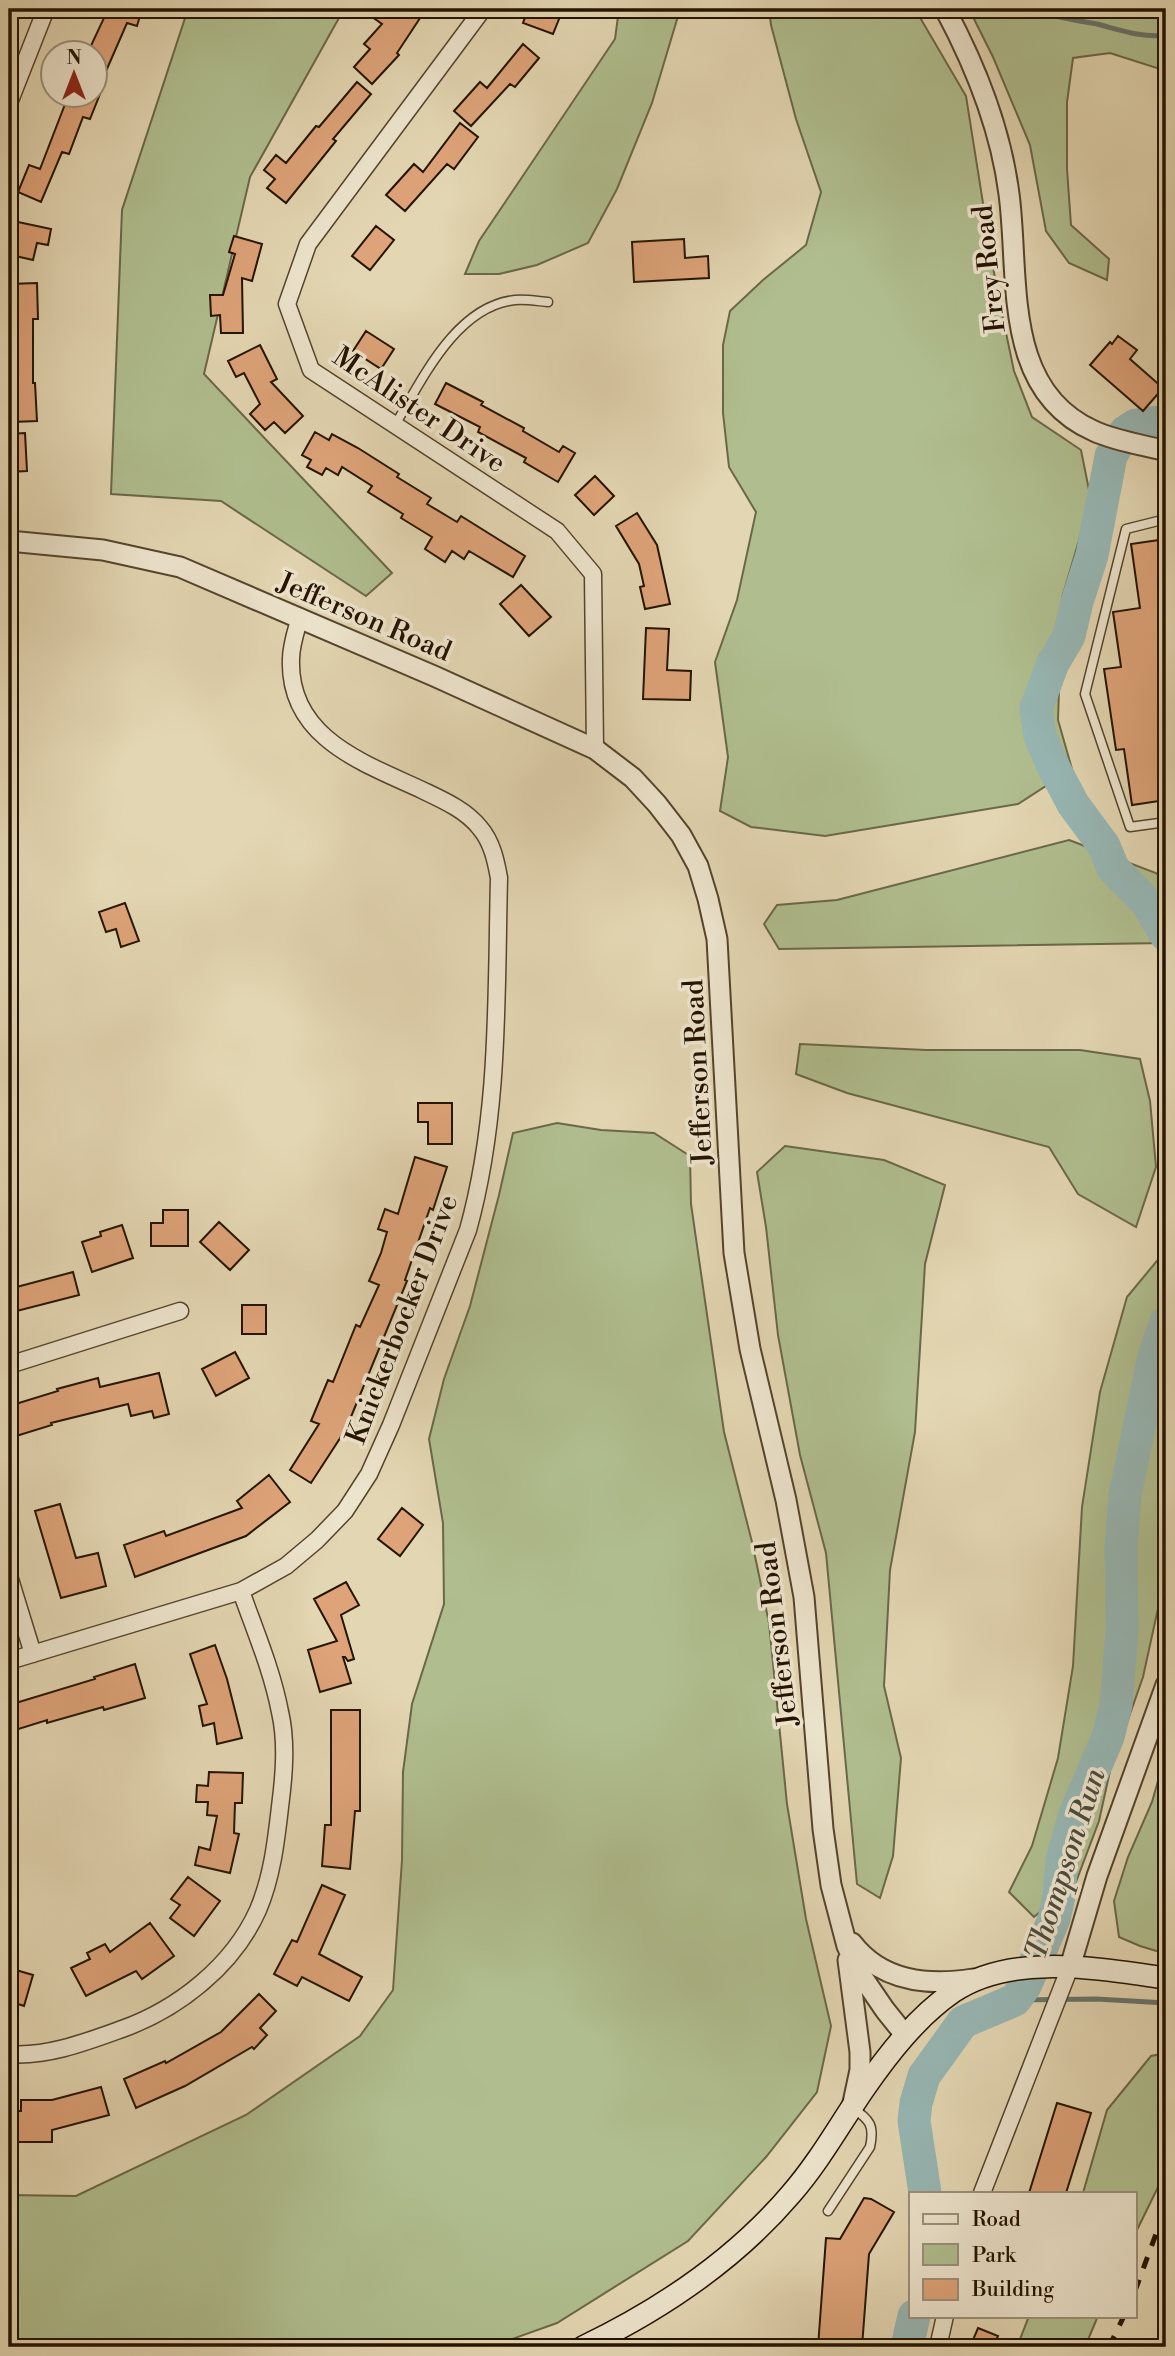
<svg xmlns="http://www.w3.org/2000/svg" width="1175" height="2356" font-family="'Libre Bodoni',serif">
<rect width="100%" height="100%" fill="#e3d6b2"/>
<filter id="stains"><feTurbulence type="fractalNoise" baseFrequency=".00286" numOctaves="4"/><feColorMatrix values="0 0 0 0 .2 0 0 0 0 .09 0 0 0 0 .02 0 0 0 .5 -.17"/></filter>
<radialGradient id="worn" r=".72"><stop offset=".6" stop-color="#630" stop-opacity="0"/><stop offset="1" stop-color="#630" stop-opacity=".3"/></radialGradient>
<!-- green -->
<path fill="#b0be8f" stroke="#6a6848" stroke-width="2" d="M 188,9 L 344,9 L 250,177 L 204,374 L 392,573 L 366,596 L 221,501 L 111,494 L 122,210 Z
M 619,9 L 678,9 L 678,16 L 652,103 L 617,189 L 588,243 L 537,265 L 499,274 L 465,274 L 479,241 L 615,39 Z
M 769,9 L 915,9 L 966,96 L 996,285 L 1014,371 L 1032,417 L 1081,450 L 1091,500 L 1062,598 L 1058,720 L 1072,769 L 1018,804 L 825,836 L 751,827 L 720,811 L 728,757 L 715,662 L 737,600 L 756,512 L 729,467 L 723,413 L 723,345 L 730,311 L 763,280 L 806,245 L 821,192 L 796,119 L 771,25 Z
M 969,9 L 1166,9 L 1166,71 L 1110,53 L 1073,58 L 1067,102 L 1067,169 L 1071,225 L 1109,259 L 1107,280 L 1069,263 L 1046,231 L 1030,145 L 993,57 Z
M 1069,840 L 1156,873 L 1166,882 L 1166,943 L 779,949 L 764,924 L 777,905 L 837,900 Z
M 800,1044 L 926,1050 L 1080,1050 L 1140,1059 L 1150,1101 L 1156,1167 L 1136,1227 L 1078,1194 L 1049,1147 L 847,1093 L 796,1074 Z
M 557,1123 L 601,1130 L 654,1133 L 690,1156 L 691,1204 L 724,1432 L 752,1542 L 769,1623 L 787,1804 L 806,1919 L 831,2026 L 817,2092 L 766,2157 L 688,2241 L 557,2323 L 490,2347 L 9,2347 L 9,2195 L 76,2196 L 246,2115 L 360,2036 L 393,1990 L 402,1860 L 403,1772 L 412,1704 L 444,1604 L 443,1523 L 429,1439 L 444,1379 L 470,1306 L 499,1195 L 513,1133 Z
M 785,1146 L 884,1160 L 945,1185 L 925,1264 L 915,1432 L 890,1570 L 884,1686 L 901,1758 L 893,1856 L 880,1898 L 857,1884 L 826,1553 L 800,1455 L 778,1335 L 766,1227 L 757,1172 Z
M 1166,1250 L 1166,1572 L 1143,1677 L 1110,1771 L 1099,1821 L 1076,1882 L 1034,1917 L 1009,1892 L 1032,1846 L 1058,1758 L 1073,1666 L 1082,1507 L 1100,1392 L 1127,1297 Z
M 1166,1753 L 1166,1954 L 1140,1946 L 1119,1937 L 1114,1901 L 1128,1857 L 1152,1802 Z
M 1166,2053 L 1166,2171 L 1135,2234 L 1135,2193 L 1083,2193 L 1107,2110 L 1151,2056 Z
M 1029,2316 L 1098,2316 L 1085,2347 L 1017,2347 Z"/>
<g fill="none" stroke-linecap="round" stroke-linejoin="round">
<!-- stream -->
<path stroke="#69756c" stroke-width="5" d="M 1039,9 C 1057,19 1077,20 1097,24 C 1120,30 1142,38 1166,35
M 1015,2000 L 1096,1999 L 1166,2003"/>
<!-- river -->
<path stroke="#97b7b4" stroke-width="33" d="M 1166,421 L 1136,425 L 1125,432 L 1111,456 L 1092,555 L 1077,602 L 1069,636 L 1053,663 L 1036,709 L 1040,736 L 1053,766 L 1073,804 L 1104,846 L 1113,868 L 1147,903 L 1166,935
M 925,2193 L 914,2121 L 916,2103 L 924,2076 L 963,2022 L 1015,2000 L 1025,1986 L 1054,1919 L 1059,1896 L 1062,1860 L 1075,1814 L 1108,1737 L 1116,1705 L 1122,1630 L 1121,1548 L 1125,1495 L 1154,1356 L 1166,1322
M 907,2347 L 914,2316"/>
</g>
<!-- building -->
<path fill="#dea379" stroke="#241300" stroke-width="2" d="M 91,9 L 142,9 L 137,26 L 127,23 L 96,94 L 100,94 L 90,119 L 83,117 L 69,154 L 62,152 L 41,202 L 18,192 L 29,165 L 40,169 L 69,94 L 94,94 L 94,52 L 88,52 L 104,18 L 90,14 Z
M 382,9 L 426,9 L 397,53 L 399,55 L 372,84 L 354,67 L 370,49 L 364,44 L 382,24 L 375,19 Z
M 528,9 L 563,9 L 553,34 L 523,23 Z
M 523,44 L 539,58 L 515,87 L 510,84 L 471,126 L 454,111 L 480,82 L 487,88 Z
M 357,82 L 371,94 L 333,139 L 336,141 L 286,203 L 267,188 L 275,179 L 264,170 L 276,155 L 286,163 L 316,126 L 319,127 Z
M 460,123 L 478,137 L 454,169 L 447,164 L 405,211 L 386,195 L 414,164 L 423,172 Z
M 18,222 L 51,229 L 48,245 L 37,243 L 33,260 L 11,255 Z
M 376,226 L 394,240 L 370,270 L 352,256 Z
M 234,236 L 262,244 L 252,281 L 242,278 L 243,333 L 221,333 L 220,315 L 211,316 L 210,295 L 223,295 L 235,254 L 229,252 Z
M 684,239 L 685,258 L 708,256 L 709,278 L 634,282 L 632,242 Z
M 37,283 L 38,319 L 33,319 L 33,383 L 35,383 L 37,421 L 12,422 L 11,404 L 9,404 L 10,338 L 15,338 L 14,301 L 9,301 L 9,284 Z
M 366,331 L 394,349 L 381,369 L 353,351 Z
M 1118,336 L 1137,350 L 1130,359 L 1163,388 L 1143,411 L 1090,365 L 1110,342 L 1112,344 Z
M 260,345 L 277,379 L 271,382 L 303,416 L 285,433 L 274,422 L 265,430 L 250,414 L 260,404 L 244,373 L 236,377 L 228,361 Z
M 446,383 L 483,402 L 481,405 L 524,428 L 523,431 L 559,452 L 563,446 L 575,453 L 558,482 L 524,462 L 526,458 L 478,432 L 480,427 L 435,404 Z
M 315,432 L 329,440 L 332,434 L 358,448 L 399,474 L 397,477 L 431,498 L 427,504 L 457,522 L 461,516 L 525,556 L 513,577 L 469,551 L 464,559 L 452,551 L 445,562 L 425,549 L 432,537 L 401,518 L 403,514 L 368,492 L 372,486 L 342,467 L 338,475 L 326,468 L 322,475 L 307,467 L 311,460 L 302,455 Z
M 25,433 L 27,471 L 9,472 L 9,434 Z
M 595,476 L 614,496 L 594,515 L 575,495 Z
M 637,513 L 657,545 L 670,604 L 645,609 L 640,587 L 644,586 L 639,564 L 616,526 Z
M 1166,539 L 1166,800 L 1132,805 L 1124,749 L 1116,750 L 1104,669 L 1121,667 L 1113,612 L 1140,608 L 1131,544 Z
M 521,585 L 551,617 L 529,636 L 500,604 Z
M 646,628 L 669,629 L 667,670 L 691,671 L 690,700 L 643,699 Z
M 125,903 L 139,941 L 121,947 L 116,929 L 106,932 L 99,912 Z
M 418,1103 L 452,1103 L 452,1144 L 428,1144 L 428,1122 L 418,1122 Z
M 415,1157 L 447,1167 L 433,1210 L 430,1208 L 405,1280 L 407,1281 L 346,1429 L 311,1483 L 290,1470 L 319,1424 L 311,1421 L 328,1380 L 333,1382 L 356,1325 L 360,1327 L 379,1285 L 369,1281 L 381,1253 L 387,1232 L 378,1229 L 385,1209 L 398,1214 Z
M 163,1210 L 188,1210 L 188,1246 L 151,1246 L 151,1223 L 163,1223 Z
M 219,1222 L 249,1250 L 230,1270 L 200,1242 Z
M 122,1225 L 133,1258 L 92,1272 L 82,1242 L 101,1236 L 100,1232 Z
M 73,1272 L 79,1295 L 9,1313 L 9,1289 Z
M 242,1305 L 266,1305 L 266,1334 L 242,1334 Z
M 235,1352 L 249,1378 L 216,1396 L 202,1369 Z
M 159,1373 L 169,1414 L 154,1418 L 152,1411 L 131,1416 L 128,1404 L 51,1423 L 52,1425 L 13,1437 L 9,1423 L 9,1406 L 58,1391 L 57,1389 L 98,1378 L 100,1387 Z
M 269,1475 L 290,1502 L 246,1536 L 135,1577 L 124,1545 L 164,1531 L 166,1536 L 242,1508 L 237,1501 Z
M 60,1504 L 76,1558 L 98,1553 L 106,1586 L 61,1598 L 35,1511 Z
M 402,1508 L 423,1525 L 400,1556 L 378,1539 Z
M 346,1582 L 359,1605 L 341,1615 L 354,1659 L 348,1661 L 345,1657 L 343,1657 L 351,1683 L 320,1692 L 308,1650 L 337,1641 L 314,1599 Z
M 215,1645 L 227,1679 L 242,1738 L 217,1744 L 214,1723 L 203,1726 L 199,1706 L 207,1704 L 190,1654 Z
M 135,1664 L 145,1698 L 104,1710 L 103,1707 L 47,1723 L 47,1720 L 9,1732 L 9,1705 L 95,1679 L 94,1677 Z
M 331,1710 L 360,1710 L 360,1811 L 355,1811 L 350,1869 L 322,1866 L 325,1825 L 331,1825 Z
M 209,1772 L 243,1773 L 242,1803 L 235,1803 L 234,1833 L 239,1834 L 230,1873 L 195,1865 L 199,1847 L 210,1850 L 217,1816 L 207,1815 L 208,1802 L 196,1802 L 197,1785 L 208,1786 Z
M 188,1877 L 220,1901 L 194,1936 L 170,1918 L 180,1905 L 171,1899 Z
M 322,1885 L 345,1895 L 319,1954 L 362,1977 L 349,2001 L 302,1977 L 297,1986 L 274,1974 L 292,1940 L 297,1942 Z
M 150,1923 L 174,1956 L 142,1979 L 136,1971 L 86,1996 L 71,1968 L 90,1959 L 87,1953 L 105,1944 L 110,1952 Z
M 9,1968 L 33,1975 L 24,2006 L 9,2001 Z
M 259,1994 L 276,2011 L 260,2028 L 267,2035 L 254,2049 L 252,2047 L 185,2086 L 136,2108 L 124,2079 L 165,2061 L 166,2063 L 221,2032 Z
M 101,2087 L 109,2115 L 52,2130 L 52,2142 L 9,2142 L 9,2111 L 21,2111 L 21,2100 L 52,2100 Z
M 1057,2103 L 1091,2113 L 1066,2193 L 1029,2193 Z
M 864,2198 L 871,2199 L 894,2212 L 869,2254 L 862,2347 L 818,2347 L 826,2238 L 840,2239 Z
M 978,2328 L 998,2336 L 993,2347 L 970,2347 Z"/>
<g fill="none" stroke-linecap="round" stroke-linejoin="round">
<!-- service casing -->
<g stroke="#54442c" stroke-width="11">
<path id="service" d="M 395,425 C 422,380 456,306 515,300 C 525,299 537,301 548,302
M 1166,519 L 1126,529 L 1085,694 L 1130,827 L 1166,822
M 828,2211 L 870,2147 C 875,2124 869,2120 852,2107"/>
</g>
<!-- minor casing -->
<g stroke="#54442c" stroke-width="19">
<path id="minor" d="M 483,9 L 308,244 L 287,304 L 311,370 L 557,531 L 593,574 L 595,749
M 9,103 L 46,9
M 9,1365 L 180,1311
M 9,1576 L 33,1654
M 9,1661 L 241,1591 L 286,1566 L 317,1540 L 345,1511 L 369,1474 L 391,1425 L 468,1230 C 500,1115 496,996 499,878 C 496,861 492,842 480,828 C 466,810 443,800 422,790 C 364,763 288,738 291,659 C 291,645 296,631 300,617
M 9,2054 C 47,2057 86,2042 122,2029 C 178,2009 233,1966 258,1910 C 272,1877 276,1842 280,1807 C 284,1776 287,1742 280,1712 C 272,1670 255,1631 241,1591
M 982,2193 L 1070,1967
M 938,2347 L 945,2316"/>
</g>
<!-- tertiary casing -->
<g stroke="#54442c" stroke-width="23">
<path id="tertiary" d="M 945,9 C 975,65 1001,131 1009,194 C 1020,276 1001,390 1094,431 C 1116,441 1143,445 1166,451
M 9,541 L 103,550 L 180,567 L 434,676 L 595,749 L 633,778 L 657,804 L 681,835 L 698,866 L 708,899 L 717,939 L 734,1253 L 750,1349 L 786,1500 L 804,1597 L 823,1829 L 831,1885 L 847,1946 L 859,1972 L 885,2010 L 905,2035
M 852,1943 C 882,1982 928,1986 973,1979
M 848,1960 L 860,2052 L 860,2070 L 853,2103
M 1070,1967 L 1097,1876 L 1166,1685"/>
</g>
<!-- secondary casing -->
<g stroke="#241300" stroke-width="24">
<path id="secondary" d="M 583,2347 C 662,2309 734,2261 791,2194 C 819,2162 840,2124 864,2089 C 889,2053 917,2017 953,1992 C 1013,1952 1100,1969 1166,1978"/>
</g>
<!-- service -->
<use href="#service" stroke="#ede4cd" stroke-width="8"/>
<!-- minor -->
<use href="#minor" stroke="#ede4cd" stroke-width="16"/>
<!-- tertiary -->
<use href="#tertiary" stroke="#ede4cd" stroke-width="19"/>
<!-- secondary -->
<use href="#secondary" stroke="#ede4cd" stroke-width="21"/>
<!-- rail -->
<path stroke="#241300" stroke-width="5" stroke-dasharray="12 12" stroke-linecap="butt" d="M 1135,2291 L 1166,2207
M 1109,2347 L 1124,2316"/>
</g>
<g text-anchor="middle" stroke-width="7" stroke-linejoin="round" paint-order="stroke">
<!-- street labels -->
<g font-size="28" fill="#241300" stroke="#ede4cd">
<text transform="translate(988 269) rotate(-96)" y="10">Frey Road</text>
<text transform="translate(420 409) rotate(34)" y="10">McAlister Drive</text>
<text transform="translate(365 616) rotate(23)" y="10">Jefferson Road</text>
<text transform="translate(697 1072) rotate(-93)" y="10">Jefferson Road</text>
<text transform="translate(401 1319) rotate(-69)" y="10">Knickerbocker Drive</text>
<text transform="translate(776 1634) rotate(-97)" y="10">Jefferson Road</text>
</g>
<!-- water labels -->
<g font-size="30" font-style="italic" fill="#4c4c3f" stroke="#ede4cd">
<text transform="translate(1065 1864) rotate(-72)" y="10">Thompson Run</text>
</g>
</g>
<!-- margin -->
<rect width="1175" height="2356" fill="none" stroke="#e3d6b2" stroke-width="35"/>
<rect x="10" y="10" width="1154" height="2335" fill="none" stroke="#241300" stroke-width="3.5"/>
<rect x="18" y="18" width="1140" height="2321" fill="none" stroke="#241300" stroke-width="2"/>
<!-- legend -->
<rect x="909" y="2192" width="228" height="126" fill="#ede4cd" stroke="#9d907b" stroke-width="2"/>
<rect x="923" y="2214" width="35" height="10" fill="#ede4cd" stroke="#9d907b" stroke-width="2"/>
<text x="972" y="2226" font-size="21" fill="#241300">Road</text>
<rect x="923" y="2244" width="35" height="21" fill="#b0be8f" stroke="#9d907b" stroke-width="2"/>
<text x="972" y="2262" font-size="21" fill="#241300">Park</text>
<rect x="923" y="2279" width="35" height="21" fill="#dea379" stroke="#9d907b" stroke-width="2"/>
<text x="972" y="2296" font-size="21" fill="#241300">Building</text>
<!-- north arrow -->
<g transform="translate(74 74)"><circle r="33" fill="#ede4cd" stroke="#9d907b" stroke-width="2"/>
<path d="M0-5L12 26L0 18L-12 26Z" fill="#8f2418"/>
<text y="-10" font-size="19" font-weight="bold" text-anchor="middle" fill="#241300">N</text>
</g>
<rect width="100%" height="100%" filter="url(#stains)"/>
<rect width="100%" height="100%" fill="url(#worn)"/>
</svg>
